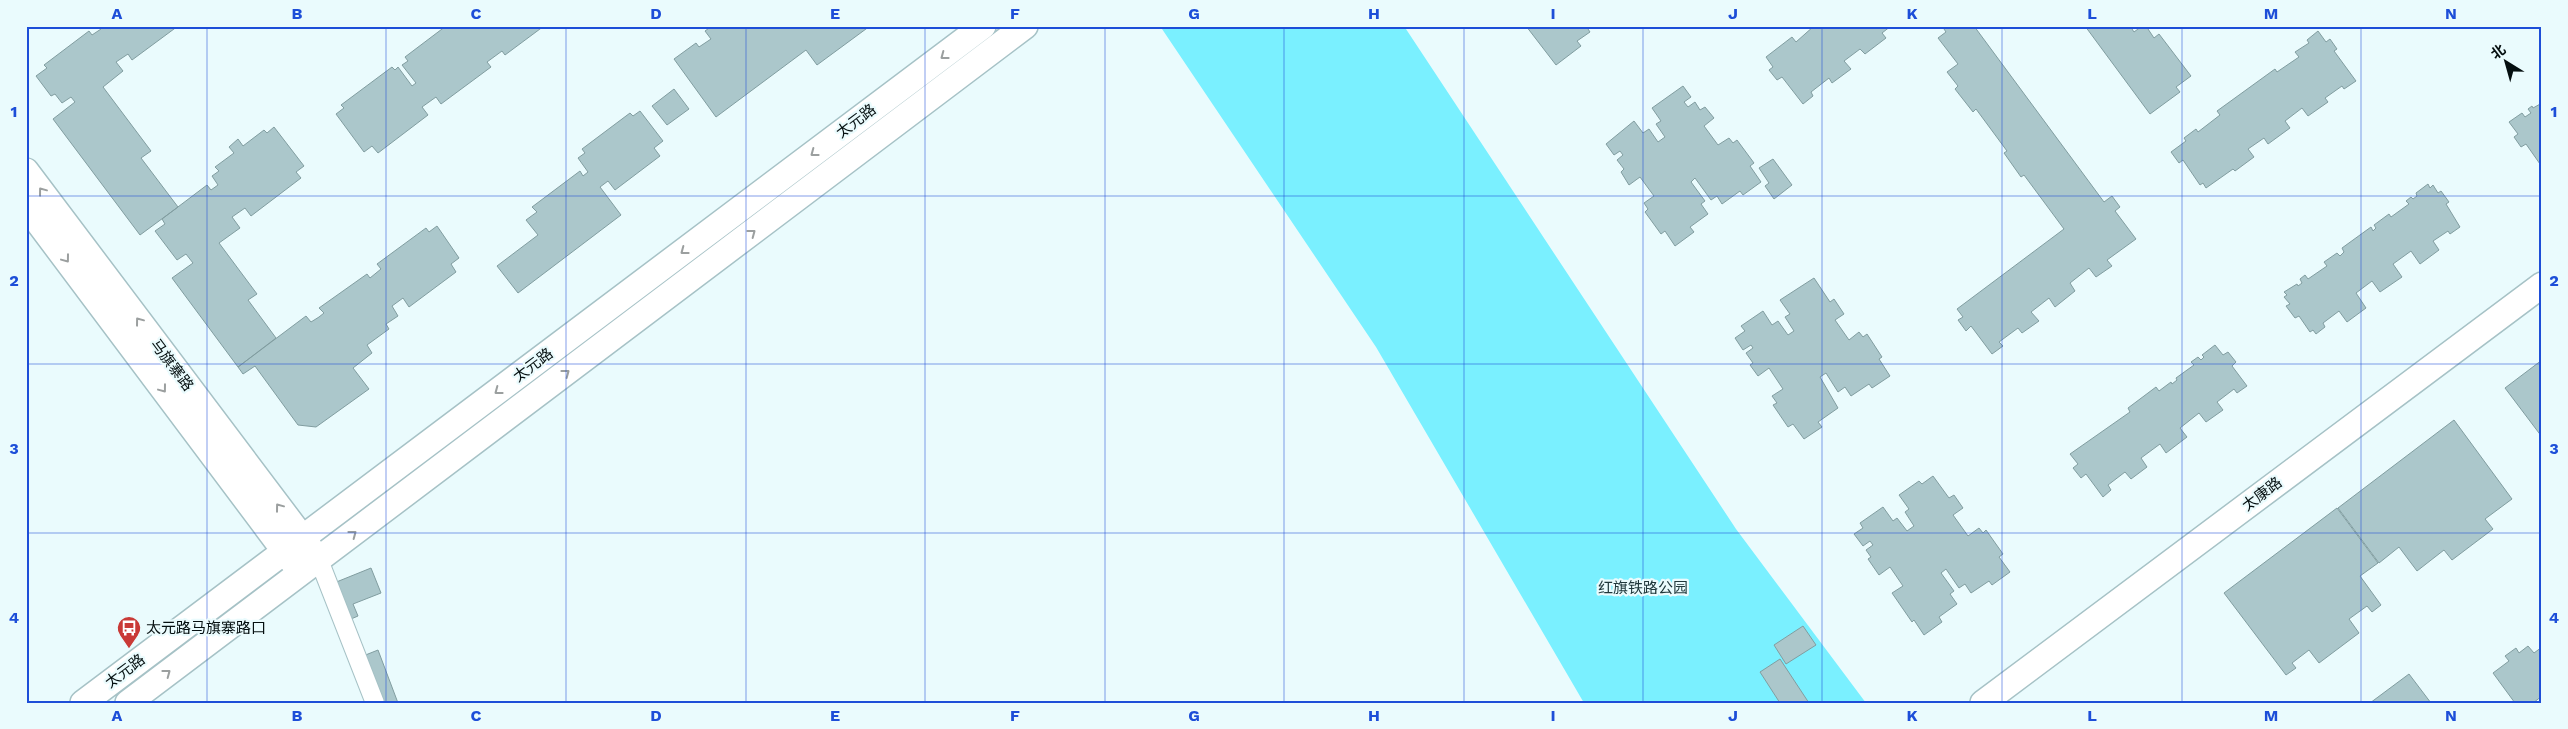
<svg xmlns="http://www.w3.org/2000/svg" width="2568" height="729" font-family="'Work Sans','Noto Sans SC',sans-serif">
<rect width="100%" height="100%" fill="#eafbfd"/>
<!-- green -->
<path fill="#7af0ff" d="M 1160,26 L 1404,26 L 1736,529 L 1866,703 L 1584,703 L 1376,347 Z"/>
<!-- building -->
<path fill="#abc7cb" stroke="#819da0" d="M 99,26 L 178,26 L 132,60 L 128,54 L 116,62 L 123,71 L 103,87 L 151,151 L 141,158 L 178,207 L 140,235 L 53,119 L 75,102 L 71,97 L 62,103 L 55,94 L 51,96 L 36,76 L 47,68 L 44,65 L 89,31 L 92,35 L 101,29 Z
M 446,26 L 544,26 L 505,55 L 502,51 L 487,62 L 491,67 L 441,104 L 436,97 L 422,107 L 428,115 L 378,153 L 372,146 L 364,152 L 336,114 L 344,108 L 341,105 L 392,67 L 395,70 L 398,67 L 412,86 L 416,83 L 402,65 L 408,61 L 405,57 Z
M 712,26 L 795,28 L 870,26 L 817,65 L 806,50 L 716,117 L 674,59 L 696,43 L 699,47 L 711,39 L 705,31 Z
M 1526,26 L 1586,26 L 1590,32 L 1577,41 L 1581,46 L 1556,65 Z
M 1814,26 L 1891,26 L 1882,33 L 1886,38 L 1865,54 L 1860,49 L 1844,61 L 1851,69 L 1832,83 L 1829,78 L 1811,92 L 1813,96 L 1803,104 L 1782,77 L 1777,80 L 1769,70 L 1773,67 L 1766,57 L 1792,37 L 1796,42 Z
M 1942,26 L 1974,26 L 2104,202 L 2112,196 L 2120,207 L 2115,211 L 2136,239 L 2107,260 L 2112,266 L 2096,277 L 2089,268 L 2070,283 L 2075,291 L 2055,307 L 2049,298 L 2031,312 L 2039,321 L 2022,333 L 2018,328 L 1999,342 L 2003,346 L 1992,354 L 1971,326 L 1966,331 L 1958,320 L 1963,317 L 1957,309 L 2064,229 L 2024,175 L 2021,177 L 2004,153 L 2007,151 L 1976,109 L 1973,112 L 1955,89 L 1958,86 L 1947,72 L 1958,64 L 1938,38 L 1946,32 Z
M 2085,26 L 2130,26 L 2134,32 L 2142,26 L 2146,26 L 2154,38 L 2159,34 L 2191,76 L 2176,87 L 2180,92 L 2150,114 Z
M 2318,31 L 2326,42 L 2330,39 L 2337,49 L 2334,51 L 2356,81 L 2344,89 L 2342,86 L 2325,98 L 2328,102 L 2308,116 L 2302,108 L 2285,121 L 2290,128 L 2268,144 L 2264,138 L 2248,149 L 2254,157 L 2235,171 L 2233,169 L 2206,188 L 2203,183 L 2200,185 L 2183,160 L 2179,163 L 2171,152 L 2186,141 L 2184,138 L 2196,129 L 2198,132 L 2220,115 L 2217,111 L 2275,69 L 2277,72 L 2299,57 L 2295,52 L 2309,43 L 2307,40 Z
M 1683,86 L 1691,97 L 1684,102 L 1688,107 L 1695,102 L 1700,110 L 1705,107 L 1714,118 L 1704,126 L 1718,145 L 1729,138 L 1733,143 L 1737,140 L 1754,163 L 1750,166 L 1761,182 L 1743,195 L 1740,191 L 1722,204 L 1717,196 L 1711,200 L 1695,178 L 1691,182 L 1705,201 L 1701,204 L 1708,214 L 1690,227 L 1694,232 L 1675,246 L 1665,231 L 1661,234 L 1645,212 L 1648,209 L 1644,203 L 1654,196 L 1640,177 L 1629,185 L 1621,172 L 1624,169 L 1617,160 L 1623,155 L 1620,151 L 1614,155 L 1606,144 L 1634,121 L 1643,133 L 1649,129 L 1658,142 L 1665,137 L 1656,124 L 1661,121 L 1652,108 Z
M 674,89 L 689,109 L 667,125 L 652,106 Z
M 2542,103 L 2542,163 L 2540,164 L 2526,144 L 2521,147 L 2514,137 L 2518,134 L 2509,122 L 2522,113 L 2525,117 L 2531,113 L 2528,109 L 2532,106 L 2533,108 Z
M 640,111 L 663,141 L 654,148 L 660,156 L 615,190 L 608,181 L 600,187 L 621,215 L 518,293 L 497,266 L 538,235 L 526,220 L 537,212 L 532,207 L 580,171 L 583,176 L 588,172 L 578,158 L 585,153 L 582,149 L 630,113 L 633,116 Z
M 274,127 L 304,166 L 296,172 L 301,178 L 251,216 L 245,208 L 232,217 L 240,228 L 219,243 L 257,294 L 248,300 L 276,338 L 238,367 L 172,278 L 193,263 L 186,254 L 177,260 L 155,231 L 165,224 L 162,219 L 207,185 L 211,190 L 218,185 L 212,176 L 219,171 L 215,167 L 234,153 L 229,147 L 238,139 L 243,146 L 264,130 L 267,133 Z
M 1773,159 L 1792,185 L 1774,199 L 1765,186 L 1769,183 L 1759,168 Z
M 2428,184 L 2430,188 L 2433,185 L 2438,193 L 2441,191 L 2449,202 L 2446,204 L 2460,227 L 2450,234 L 2448,231 L 2433,241 L 2439,250 L 2420,264 L 2411,251 L 2393,264 L 2402,277 L 2380,292 L 2372,281 L 2356,293 L 2366,308 L 2347,322 L 2339,311 L 2323,323 L 2325,327 L 2316,334 L 2313,330 L 2310,332 L 2299,316 L 2295,318 L 2286,306 L 2290,304 L 2284,297 L 2287,295 L 2284,292 L 2297,284 L 2298,286 L 2302,283 L 2300,279 L 2305,275 L 2308,279 L 2327,266 L 2324,262 L 2337,253 L 2340,256 L 2344,252 L 2342,248 L 2371,227 L 2373,231 L 2376,228 L 2374,225 L 2389,214 L 2391,217 L 2409,204 L 2406,201 L 2411,197 L 2413,199 L 2417,196 L 2416,193 Z
M 437,226 L 459,258 L 451,264 L 456,272 L 409,307 L 403,298 L 392,306 L 398,316 L 386,324 L 389,329 L 367,345 L 372,353 L 353,368 L 369,389 L 316,427 L 298,425 L 255,366 L 243,374 L 238,367 L 306,316 L 311,322 L 319,317 L 324,313 L 319,308 L 367,274 L 370,278 L 381,269 L 377,264 L 426,228 L 429,232 Z
M 1814,278 L 1830,302 L 1834,299 L 1844,314 L 1835,320 L 1849,340 L 1859,332 L 1863,337 L 1867,334 L 1882,357 L 1879,359 L 1890,376 L 1872,388 L 1869,384 L 1851,396 L 1845,387 L 1838,392 L 1826,373 L 1820,377 L 1838,408 L 1818,422 L 1822,427 L 1804,439 L 1793,424 L 1788,427 L 1773,405 L 1777,403 L 1772,396 L 1783,389 L 1769,368 L 1758,376 L 1750,365 L 1753,363 L 1746,353 L 1753,348 L 1751,345 L 1743,350 L 1735,338 L 1745,331 L 1741,326 L 1763,311 L 1772,325 L 1778,321 L 1788,335 L 1794,331 L 1785,317 L 1790,314 L 1780,300 Z
M 2215,345 L 2223,355 L 2228,352 L 2236,362 L 2232,366 L 2247,386 L 2237,393 L 2234,389 L 2217,402 L 2223,410 L 2206,422 L 2199,413 L 2180,428 L 2187,437 L 2166,453 L 2160,444 L 2141,458 L 2147,467 L 2131,479 L 2125,472 L 2108,485 L 2111,490 L 2103,497 L 2086,474 L 2081,478 L 2073,468 L 2078,464 L 2070,454 L 2130,412 L 2128,408 L 2156,387 L 2159,391 L 2171,382 L 2172,384 L 2177,380 L 2176,378 L 2194,365 L 2191,362 L 2198,357 L 2201,360 L 2204,357 L 2202,355 Z
M 2542,360 L 2542,437 L 2505,388 Z
M 2454,420 L 2512,499 L 2485,519 L 2493,529 L 2452,560 L 2444,550 L 2417,571 L 2399,547 L 2379,563 L 2338,508 Z
M 1933,476 L 1949,498 L 1954,495 L 1963,508 L 1953,515 L 1968,536 L 1979,528 L 1983,533 L 1986,530 L 2003,554 L 1999,557 L 2010,572 L 1992,585 L 1989,581 L 1971,593 L 1965,584 L 1959,588 L 1946,569 L 1941,573 L 1954,591 L 1950,594 L 1957,604 L 1939,617 L 1942,622 L 1924,635 L 1914,620 L 1912,622 L 1892,593 L 1903,586 L 1890,567 L 1879,575 L 1868,559 L 1871,557 L 1866,550 L 1873,545 L 1870,541 L 1863,546 L 1854,534 L 1863,528 L 1860,523 L 1883,507 L 1893,521 L 1897,518 L 1907,531 L 1914,526 L 1905,512 L 1909,509 L 1899,495 L 1919,481 L 1922,484 Z
M 2337,508 L 2378,563 L 2360,576 L 2381,605 L 2372,612 L 2367,606 L 2349,619 L 2359,633 L 2319,663 L 2309,650 L 2292,663 L 2296,668 L 2286,675 L 2224,593 Z
M 371,568 L 381,593 L 353,604 L 358,616 L 344,622 L 329,585 Z
M 1803,626 L 1816,645 L 1786,664 L 1774,645 Z
M 2528,646 L 2534,653 L 2542,647 L 2542,696 L 2533,703 L 2515,703 L 2493,673 L 2509,661 L 2505,656 L 2516,648 L 2519,653 Z
M 378,650 L 398,703 L 376,703 L 358,658 Z
M 1780,659 L 1809,703 L 1780,703 L 1760,672 Z
M 2409,674 L 2431,703 L 2370,703 Z"/>
<g fill="none" stroke-linecap="round" stroke-linejoin="round">
<!-- street casing -->
<g stroke="#a6c2c6" stroke-width="20">
<path id="street" d="M 319,560 L 375,703"/>
</g>
<!-- secondary casing -->
<g stroke="#a6c2c6" stroke-width="28">
<path id="secondary" d="M 26,171 L 313,552
M 26,206 L 295,565
M 83,703 L 983,26
M 128,703 L 1025,26
M 1983,703 L 2542,285"/>
</g>
<!-- street -->
<use href="#street" stroke="#fff" stroke-width="18"/>
<!-- secondary -->
<use href="#secondary" stroke="#fff" stroke-width="25"/>
</g>
<!-- one-way arrows -->
<defs><path id="oneway-chevron" d="M-2-3.5L2.5 0L-2 3.5" fill="none" stroke-width="1.6" stroke-linecap="round" stroke-linejoin="round" transform="scale(1.25)"/></defs>
<g stroke="#9b9f9f">
<use href="#oneway-chevron" transform="translate(944 56) rotate(143)"/>
<use href="#oneway-chevron" transform="translate(814 153) rotate(143)"/>
<use href="#oneway-chevron" transform="translate(42 191) rotate(-127)"/>
<use href="#oneway-chevron" transform="translate(752 233) rotate(-37)"/>
<use href="#oneway-chevron" transform="translate(684 251) rotate(143)"/>
<use href="#oneway-chevron" transform="translate(66 259) rotate(53)"/>
<use href="#oneway-chevron" transform="translate(139 321) rotate(-127)"/>
<use href="#oneway-chevron" transform="translate(566 373) rotate(-37)"/>
<use href="#oneway-chevron" transform="translate(163 389) rotate(53)"/>
<use href="#oneway-chevron" transform="translate(498 391) rotate(143)"/>
<use href="#oneway-chevron" transform="translate(279 507) rotate(-127)"/>
<use href="#oneway-chevron" transform="translate(353 534) rotate(-37)"/>
<use href="#oneway-chevron" transform="translate(167 673) rotate(-37)"/>
</g>
<!-- grid -->
<path fill="none" stroke="#1d4ed8" stroke-width="1" stroke-opacity="0.55" d="M 207,26 L 207,703M 386,26 L 386,703M 566,26 L 566,703M 746,26 L 746,703M 925,26 L 925,703M 1105,26 L 1105,703M 1284,26 L 1284,703M 1464,26 L 1464,703M 1643,26 L 1643,703M 1822,26 L 1822,703M 2002,26 L 2002,703M 2182,26 L 2182,703M 2361,26 L 2361,703M 26,196 L 2542,196M 26,364 L 2542,364M 26,533 L 2542,533"/>
<!-- icons -->
<defs>
<g id="bus-pin" transform="scale(1.25)"><path d="M0 17L-7.5 6A9.5 9.5 0 1 1 7.5 6Z" fill="#c93a37" stroke="#eafbfd"/><path d="M-5-6H5V4H4V6H2V4H-2V6H-4V4H-5ZM-3.5-4V0h7V-4ZM-3.5 1.2v1.5H-2V1.2ZM2 1.2v1.5H3.5V1.2Z" fill="#fff"/></g>
</defs>
<g fill-rule="evenodd">
<use href="#bus-pin" x="129" y="628"/>
</g>
<g text-anchor="middle" stroke-width="4.5" stroke-linejoin="round" paint-order="stroke">
<!-- street labels -->
<g font-size="15" fill="#050f10" stroke="#eafbfd">
<text transform="translate(856 121) rotate(-37)" y="5">太元路</text>
<text transform="translate(172 365) rotate(53)" y="5">马旗寨路</text>
<text transform="translate(533 365) rotate(-37)" y="5">太元路</text>
<text transform="translate(2262 494) rotate(-37)" y="5">太康路</text>
<text transform="translate(125 671) rotate(-37)" y="5">太元路</text>
</g>
<!-- park labels -->
<g font-size="15" fill="#20383c" stroke="#eafbfd">
<text x="1643" y="593">红旗铁路公园</text>
</g>
<!-- poi labels -->
<g font-size="15" fill="#050f10" stroke="#eafbfd" text-anchor="start">
<text x="146" y="633">太元路马旗寨路口</text>
</g>
</g>
<!-- border -->
<rect width="2568" height="729" fill="none" stroke="#eafbfd" stroke-width="55"/>
<!-- north arrow -->
<g transform="translate(2506 62) rotate(323)" stroke="#eafbfd" stroke-width="4" paint-order="stroke">
<path d="M0-4L9 19L0 12L-9 19Z" fill="#050f10"/>
<text y="-8" font-size="14" font-weight="bold" text-anchor="middle" fill="#050f10">北</text>
</g>
<rect x="28" y="28" width="2512" height="674" fill="none" stroke="#1d4ed8" stroke-width="2"/>
<g font-size="16" text-anchor="middle" font-weight="bold" fill="#1d4ed8">
<text x="117" y="19">A</text>
<text x="297" y="19">B</text>
<text x="476" y="19">C</text>
<text x="656" y="19">D</text>
<text x="835" y="19">E</text>
<text x="1015" y="19">F</text>
<text x="1194" y="19">G</text>
<text x="1374" y="19">H</text>
<text x="1553" y="19">I</text>
<text x="1733" y="19">J</text>
<text x="1912" y="19">K</text>
<text x="2092" y="19">L</text>
<text x="2271" y="19">M</text>
<text x="2451" y="19">N</text>
<text x="14" y="117">1</text>
<text x="2554" y="117">1</text>
<text x="14" y="286">2</text>
<text x="2554" y="286">2</text>
<text x="14" y="454">3</text>
<text x="2554" y="454">3</text>
<text x="14" y="623">4</text>
<text x="2554" y="623">4</text>
<text x="117" y="721">A</text>
<text x="297" y="721">B</text>
<text x="476" y="721">C</text>
<text x="656" y="721">D</text>
<text x="835" y="721">E</text>
<text x="1015" y="721">F</text>
<text x="1194" y="721">G</text>
<text x="1374" y="721">H</text>
<text x="1553" y="721">I</text>
<text x="1733" y="721">J</text>
<text x="1912" y="721">K</text>
<text x="2092" y="721">L</text>
<text x="2271" y="721">M</text>
<text x="2451" y="721">N</text>
</g>
</svg>
